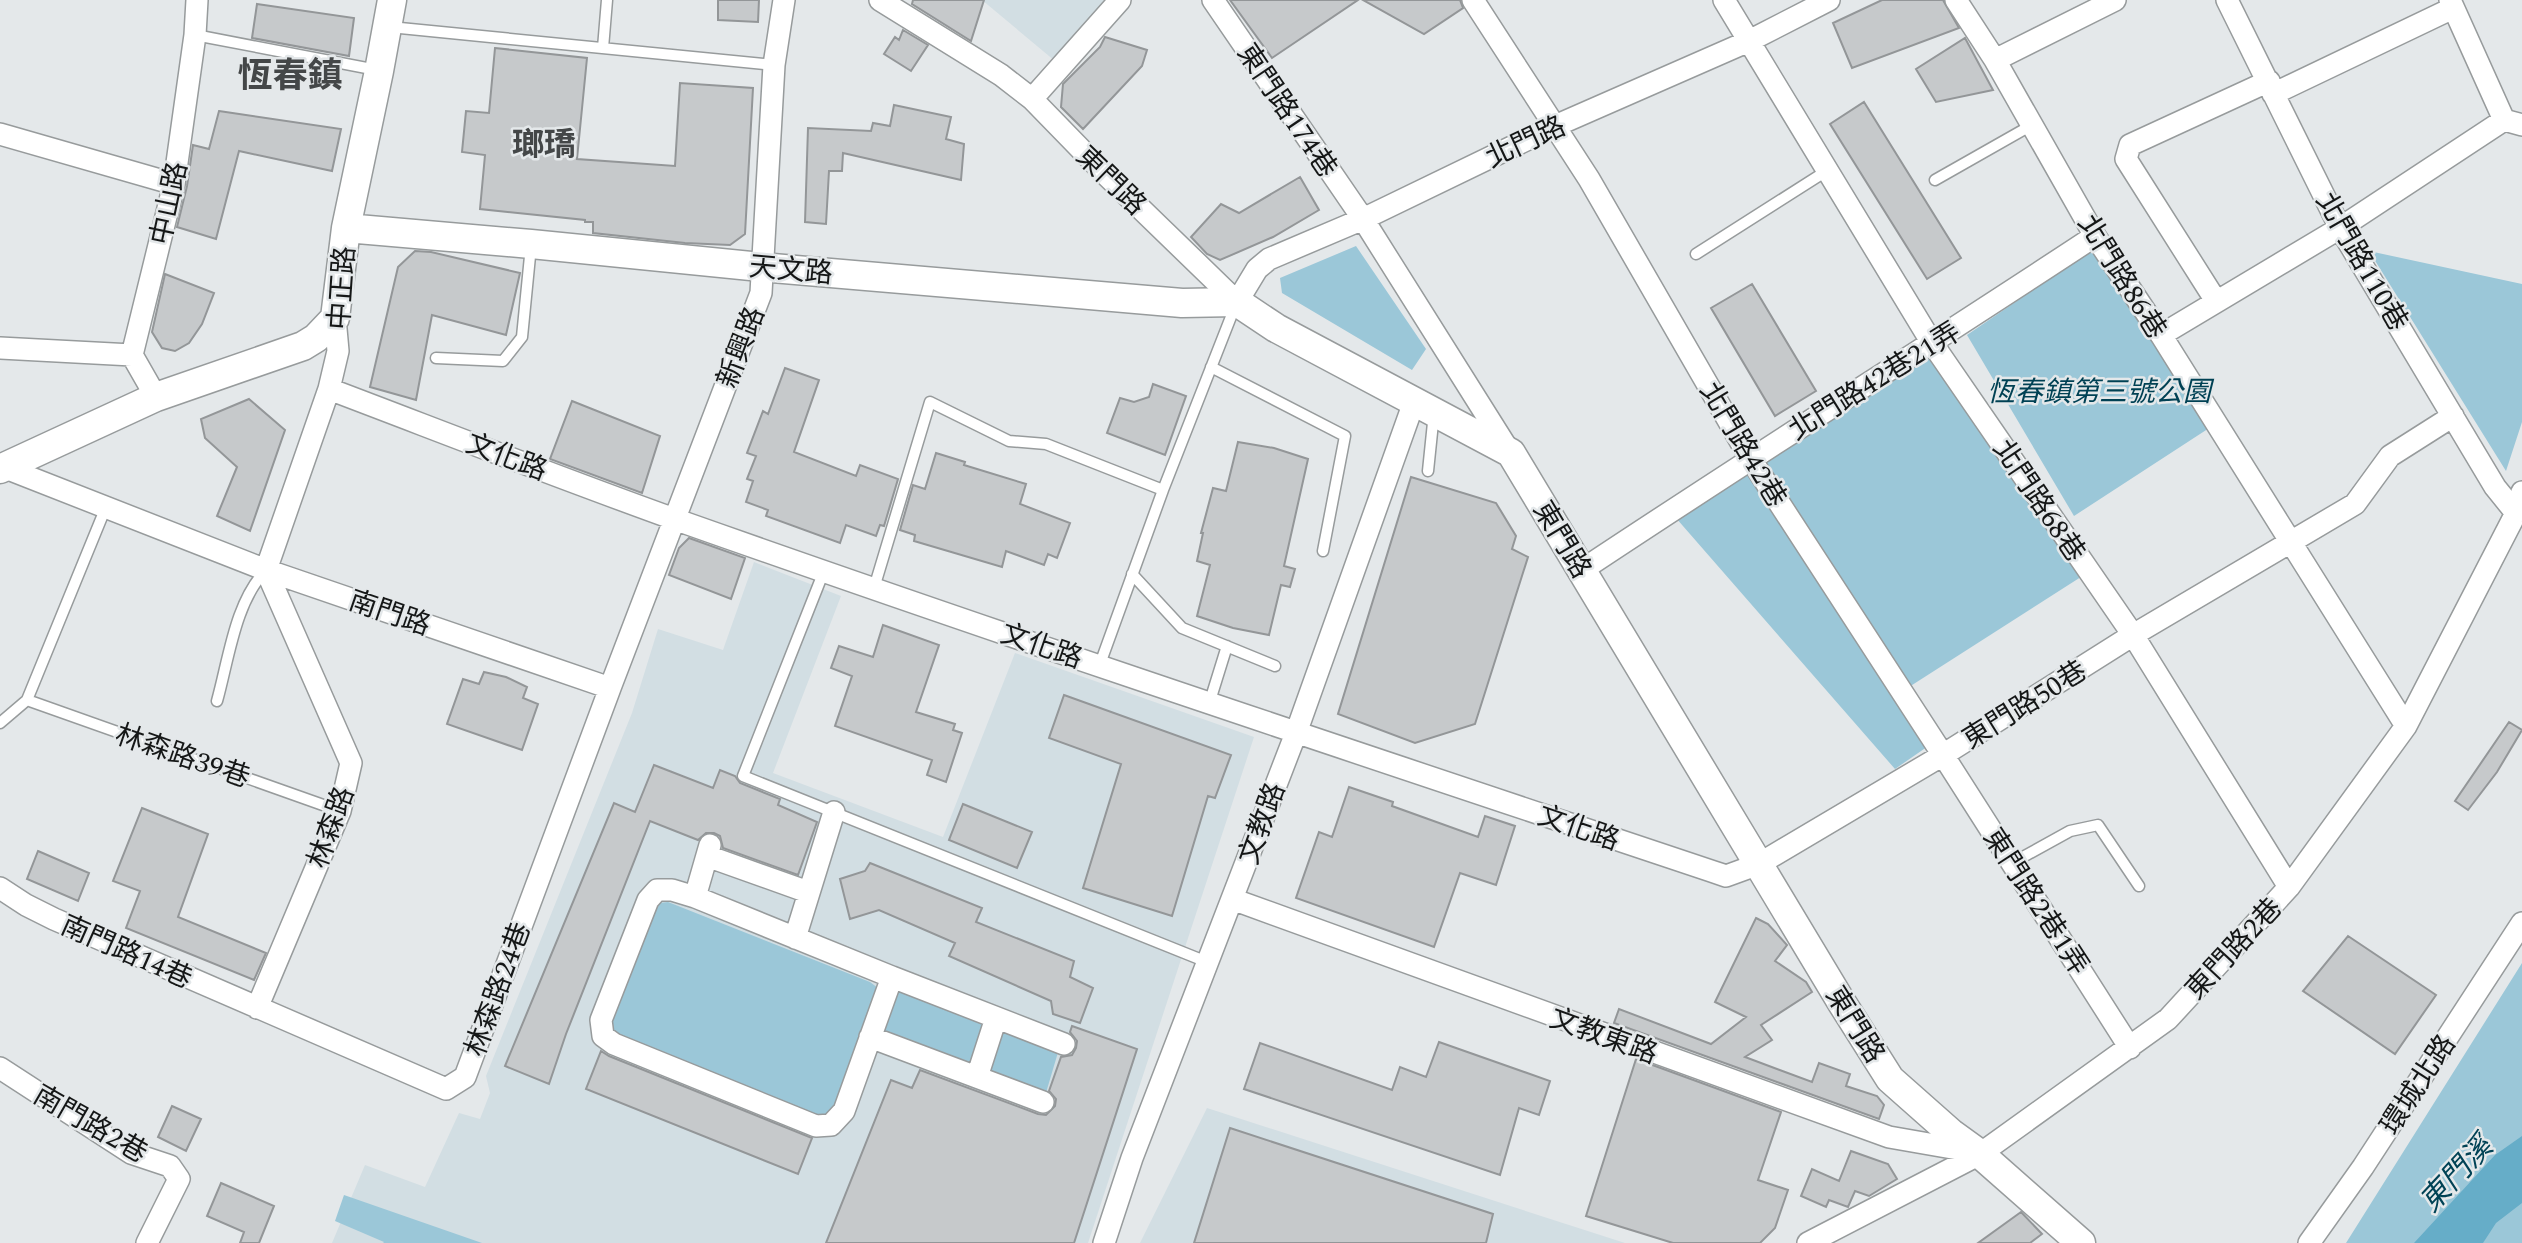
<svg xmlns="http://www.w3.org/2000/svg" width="2522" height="1243" font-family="Spectral,'Noto Sans TC',serif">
<rect width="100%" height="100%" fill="#e4e8ea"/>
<!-- built -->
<path fill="#d2dee3" d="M 982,0 L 1107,0 L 1055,61 Z
M 754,562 L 841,596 L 773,773 L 943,837 L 1015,653 L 1254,737 L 1088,1243 L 332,1243 L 365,1165 L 425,1187 L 459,1113 L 480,1119 L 490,1093 L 486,1076 L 632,713 L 658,629 L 723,650 Z
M 1207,1108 L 1625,1243 L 1140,1243 Z"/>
<!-- green -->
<path fill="#9bc7d8" d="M 2103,242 L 2220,421 L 2074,516 L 1967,335 Z
M 1356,246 L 1426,349 L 1412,370 L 1282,293 L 1280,278 Z
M 2369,251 L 2522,284 L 2522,422 L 2506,471 Z
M 1948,346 L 2084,575 L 1909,687 L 1937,740 L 1895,769 L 1676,518 Z
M 668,902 L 870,982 L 878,988 L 835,1107 L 828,1115 L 820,1118 L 617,1038 L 609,1029 L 610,1019 L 653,910 L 659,903 Z
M 2522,963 L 2522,1243 L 2346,1243 Z
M 899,990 L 986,1022 L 971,1066 L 883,1034 Z
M 1001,1028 L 1059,1049 L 1045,1096 L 985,1072 Z
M 344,1195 L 482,1243 L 383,1243 L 384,1242 L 335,1221 Z"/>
<!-- water -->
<path fill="#66adc8" d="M 2522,1136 L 2522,1203 L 2496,1223 L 2483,1243 L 2414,1243 L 2495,1155 Z"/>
<!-- building -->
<path fill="#c6c9cb" stroke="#939698" stroke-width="2" d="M 718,0 L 759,0 L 758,22 L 718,20 Z
M 913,0 L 984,0 L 971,41 L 912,4 Z
M 1230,0 L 1358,0 L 1272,58 Z
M 1363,0 L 1460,0 L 1463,8 L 1424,34 Z
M 1882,0 L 1943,0 L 1959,28 L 1852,68 L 1833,23 Z
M 257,4 L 354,18 L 349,56 L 252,38 Z
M 903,30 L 928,45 L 911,71 L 884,54 L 895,37 L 899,40 Z
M 1105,37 L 1147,50 L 1142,66 L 1083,129 L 1061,107 L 1063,84 L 1100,47 Z
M 1965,38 L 1993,90 L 1936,102 L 1916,69 Z
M 495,48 L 587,58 L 577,159 L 675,166 L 680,83 L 753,88 L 745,234 L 730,245 L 685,243 L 593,233 L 593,222 L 585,222 L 585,220 L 480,209 L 485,155 L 462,152 L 466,111 L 489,113 Z
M 1864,102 L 1961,258 L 1927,279 L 1830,124 Z
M 894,105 L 951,117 L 946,139 L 964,144 L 961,180 L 843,153 L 842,171 L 829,171 L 826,224 L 805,222 L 808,128 L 871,131 L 873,123 L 890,126 Z
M 219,111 L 341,129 L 332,171 L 239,151 L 216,239 L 177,227 L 187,186 L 193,145 L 209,149 Z
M 1300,177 L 1319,210 L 1273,237 L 1220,260 L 1207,254 L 1191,237 L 1221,204 L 1239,213 Z
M 415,251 L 431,252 L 520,273 L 506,335 L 432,315 L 416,400 L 370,387 L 398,267 Z
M 165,274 L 214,293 L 202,324 L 189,343 L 175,351 L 162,348 L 152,332 Z
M 1752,284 L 1816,391 L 1775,416 L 1711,308 Z
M 785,368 L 819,380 L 794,452 L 856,476 L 860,465 L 898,479 L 884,526 L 880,525 L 876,536 L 846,525 L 840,543 L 766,516 L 768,510 L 746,502 L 753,481 L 747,479 L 756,456 L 747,453 L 763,411 L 768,414 Z
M 1153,384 L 1186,396 L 1165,455 L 1107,433 L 1120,398 L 1134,402 L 1149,397 Z
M 249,399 L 285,430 L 250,531 L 217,516 L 237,467 L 205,438 L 201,419 Z
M 572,401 L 660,436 L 642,493 L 550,459 Z
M 1238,442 L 1274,448 L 1308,459 L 1284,566 L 1295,569 L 1290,587 L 1281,585 L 1269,635 L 1233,628 L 1197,616 L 1210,565 L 1197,561 L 1203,533 L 1201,533 L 1213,488 L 1226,491 Z
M 936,453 L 965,462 L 964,465 L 1026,484 L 1020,504 L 1070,523 L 1057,558 L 1048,554 L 1044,565 L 1006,551 L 1002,567 L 914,541 L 915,535 L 900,530 L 913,485 L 925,489 Z
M 1411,477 L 1496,503 L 1516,536 L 1512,549 L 1528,557 L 1475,724 L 1415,743 L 1338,714 Z
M 689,538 L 745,558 L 731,599 L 669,575 L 679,548 Z
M 883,625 L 939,645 L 916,712 L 955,724 L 953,730 L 962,733 L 946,782 L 927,775 L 932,760 L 835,726 L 852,676 L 831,668 L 839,646 L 873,657 Z
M 484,672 L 506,677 L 527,687 L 523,698 L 538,704 L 522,750 L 447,724 L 463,679 L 479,684 Z
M 1064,695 L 1231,755 L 1215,798 L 1208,796 L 1172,916 L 1083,888 L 1121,764 L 1049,738 Z
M 2509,722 L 2522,730 L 2497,772 L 2468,810 L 2455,801 Z
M 654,765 L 713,788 L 720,770 L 735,776 L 740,783 L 780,799 L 778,805 L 817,822 L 798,875 L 723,848 L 720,836 L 714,833 L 706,833 L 698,840 L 650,821 L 566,1034 L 549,1084 L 505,1066 L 614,803 L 635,812 Z
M 1349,787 L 1393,802 L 1392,806 L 1478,837 L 1485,816 L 1515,826 L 1496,885 L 1460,873 L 1434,947 L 1296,898 L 1319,832 L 1332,837 Z
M 963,804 L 1032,832 L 1017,868 L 949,840 Z
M 142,808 L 208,834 L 178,917 L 266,953 L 254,980 L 126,928 L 140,891 L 113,881 Z
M 38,851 L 89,873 L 78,901 L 27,879 Z
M 870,863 L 982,908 L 976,922 L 1074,961 L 1070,977 L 1093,988 L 1080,1023 L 1053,1014 L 1051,1001 L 949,956 L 955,943 L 879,910 L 850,919 L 840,879 L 865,871 Z
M 1756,918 L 1768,924 L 1787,945 L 1775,961 L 1806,982 L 1812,992 L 1761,1025 L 1772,1040 L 1745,1057 L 1812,1082 L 1819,1063 L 1850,1074 L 1846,1086 L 1877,1096 L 1884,1105 L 1879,1119 L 1614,1023 L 1619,1009 L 1711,1044 L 1746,1017 L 1715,1002 Z
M 2348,936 L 2436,995 L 2395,1054 L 2303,991 Z
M 1072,1026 L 1137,1049 L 1074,1243 L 826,1243 L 891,1080 L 912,1088 L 920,1070 L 1038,1114 L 1046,1115 L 1055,1106 L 1056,1099 L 1049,1091 L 1061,1057 L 1072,1055 L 1076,1048 L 1077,1041 L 1070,1032 Z
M 1439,1042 L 1550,1081 L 1539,1115 L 1519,1108 L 1500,1175 L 1244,1089 L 1260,1043 L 1392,1090 L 1400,1067 L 1426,1077 Z
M 601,1051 L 609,1056 L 812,1138 L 798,1174 L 586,1089 Z
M 1636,1059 L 1781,1112 L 1758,1180 L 1788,1190 L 1775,1228 L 1760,1243 L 1673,1243 L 1586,1216 Z
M 172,1106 L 201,1119 L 186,1151 L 158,1137 Z
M 1230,1128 L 1493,1214 L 1486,1243 L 1194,1243 Z
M 1851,1151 L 1888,1164 L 1897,1179 L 1869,1196 L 1855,1191 L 1848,1207 L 1829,1200 L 1826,1207 L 1801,1196 L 1812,1169 L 1839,1181 Z
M 221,1183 L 274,1206 L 259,1243 L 240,1243 L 244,1232 L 207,1216 Z
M 2021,1212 L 2042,1234 L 2030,1243 L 1978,1243 Z"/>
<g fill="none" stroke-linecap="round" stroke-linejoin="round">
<!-- lane casing -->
<g stroke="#979b9c" stroke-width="13">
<path id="lane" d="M 390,27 L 774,65
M 195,35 L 377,70
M 603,48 L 607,0
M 1935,180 L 2032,125
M 1696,254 L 1828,170
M 436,358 L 503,361 L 522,337 L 531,246
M 1211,367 L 1345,436 L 1323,551
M 1428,471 L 1434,413
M 824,571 L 743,776 L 1207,962
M 1132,574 L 1182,628 L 1275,666
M 874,588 L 930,402 L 1009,441 L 1046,444 L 1163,490
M 1100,664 L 1163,490 L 1236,304
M 27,700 L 340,811
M 217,701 C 229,658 235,602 266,570
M 1209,704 L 1227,646
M 0,723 L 27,700 L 106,507
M 2012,863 L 2070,831 L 2098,825 L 2139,886"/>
</g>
<!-- street casing -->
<g stroke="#979b9c" stroke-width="24">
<path id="street" d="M 880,0 L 1001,75 L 1032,99 L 1105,174 L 1237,302 L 1257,269 L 1269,259 L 1363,219 L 1555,126 L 1749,41 L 1829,0
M 1213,0 L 1363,219 L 1509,451
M 1473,0 L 1589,179 L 1750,458 L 1943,755 L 2130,1048
M 1724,0 L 1932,343 L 2133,635 L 2289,887
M 1956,0 L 1995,60 L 2095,236 L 2161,335 L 2406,726
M 2227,0 L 2340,228 L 2495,487 L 2516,513
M 2450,0 L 2504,120
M 1995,60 L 2115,0
M 2273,94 L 2453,8
M 1032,99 L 1120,0
M 0,134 L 174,184
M 2216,301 L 2126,159 L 2130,145 L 2269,81
M 2161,335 L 2340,228 L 2504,120 L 2522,125
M 0,348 L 132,355
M 329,389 C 445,433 560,478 677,520 C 1025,643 1376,759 1726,876 L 1759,864 L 1943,755 L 2133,635 L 2355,504 L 2390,456 L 2453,416
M 156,397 L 132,355 L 174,184 L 195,35 L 197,0
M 3,467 L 266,570 L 610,688 L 761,293 L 774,65 L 784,0
M 1582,570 C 1752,457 1925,348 2095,236
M 707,856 L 808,892
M 0,888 L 26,905 L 54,919 L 446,1089 L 465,1077 L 610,688
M 657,890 L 672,890 L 695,897 L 892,977 L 844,1111 L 831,1125 L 816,1126 L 614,1044 L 603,1036 L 601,1020 L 648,900 Z
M 695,897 L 710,845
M 1232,899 L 1889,1137 L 1975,1152
M 795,938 L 834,812
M 892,977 L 1064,1044
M 257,1008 L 340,811 L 351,763 L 266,570 L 329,389 L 338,351 L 335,318
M 870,1037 L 1043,1102
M 0,1068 L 131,1153 L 170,1166 L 179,1179 L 147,1243
M 977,1077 L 996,1018
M 1104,1243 L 1132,1158 L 1296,733 L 1414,402
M 1808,1243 L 1980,1154 L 2168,1019 L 2289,887 L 2406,726 L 2516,513 L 2522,492
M 2309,1243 L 2363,1167 L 2522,923"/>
</g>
<!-- secondary casing -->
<g stroke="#979b9c" stroke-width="31">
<path id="secondary" d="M 346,228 L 531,244 L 761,267 L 1182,303 L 1237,302 L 1276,328 L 1511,453 L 1842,1003 L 1890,1079 L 1951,1133 L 1980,1154 L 2081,1243
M 0,469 L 156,397 L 303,346 L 316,338 L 335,318 L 346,228 L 379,71 L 392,0"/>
</g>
<!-- lane -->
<use href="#lane" stroke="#fff" stroke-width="10"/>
<!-- street -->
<use href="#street" stroke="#fff" stroke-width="21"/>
<!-- secondary -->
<use href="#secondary" stroke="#fff" stroke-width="28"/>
</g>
<g text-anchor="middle" stroke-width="5" stroke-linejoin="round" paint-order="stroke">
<!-- street labels -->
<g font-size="28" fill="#151717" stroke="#e4e8ea">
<text transform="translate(1288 110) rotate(56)" y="10">東門路174巷</text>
<text transform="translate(1525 141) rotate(-25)" y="10">北門路</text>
<text transform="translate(1112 180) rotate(44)" y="10">東門路</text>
<text transform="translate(168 203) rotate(-78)" y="10">中山路</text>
<text transform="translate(2363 261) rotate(60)" y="10">北門路110巷</text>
<text transform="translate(791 269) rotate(5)" y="10">天文路</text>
<text transform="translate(2123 276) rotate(58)" y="10">北門路86巷</text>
<text transform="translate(341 288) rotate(-86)" y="10">中正路</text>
<text transform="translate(740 347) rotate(-69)" y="10">新興路</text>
<text transform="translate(1874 380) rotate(-32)" y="10">北門路42巷21弄</text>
<text transform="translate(1744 444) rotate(59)" y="10">北門路42巷</text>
<text transform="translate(507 456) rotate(21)" y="10">文化路</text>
<text transform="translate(2040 500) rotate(56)" y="10">北門路68巷</text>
<text transform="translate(1563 539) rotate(59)" y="10">東門路</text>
<text transform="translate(390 612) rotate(19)" y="10">南門路</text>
<text transform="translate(1042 645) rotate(19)" y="10">文化路</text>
<text transform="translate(2024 704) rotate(-32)" y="10">東門路50巷</text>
<text transform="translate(183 755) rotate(19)" y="10">林森路39巷</text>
<text transform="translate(1261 823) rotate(-70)" y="10">文教路</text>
<text transform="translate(330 827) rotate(-70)" y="10">林森路</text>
<text transform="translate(1579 827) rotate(19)" y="10">文化路</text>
<text transform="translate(2037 901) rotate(57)" y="10">東門路2巷1弄</text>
<text transform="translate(2233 948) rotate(-47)" y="10">東門路2巷</text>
<text transform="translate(127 951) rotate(24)" y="10">南門路14巷</text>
<text transform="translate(497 989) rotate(-70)" y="10">林森路24巷</text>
<text transform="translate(1856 1024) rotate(58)" y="10">東門路</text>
<text transform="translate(1604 1035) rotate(20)" y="10">文教東路</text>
<text transform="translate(2417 1084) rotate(-57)" y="10">環城北路</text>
<text transform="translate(91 1123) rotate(30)" y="10">南門路2巷</text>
</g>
<!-- park labels -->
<g font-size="28" font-style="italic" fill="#004154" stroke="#e4e8ea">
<text x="2099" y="401">恆春鎮第三號公園</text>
</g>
<!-- water labels -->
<g font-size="30" font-style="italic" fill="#004255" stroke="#e4e8ea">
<text transform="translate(2456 1174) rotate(-47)" y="10">東門溪</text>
</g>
<!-- quarter labels -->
<g font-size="32" font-weight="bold" fill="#444748" stroke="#e4e8ea">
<text x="544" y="155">瑯𤩝</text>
</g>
<!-- district labels -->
<g font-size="35" font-weight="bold" fill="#444748" stroke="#e4e8ea">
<text x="290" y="87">恆春鎮</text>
</g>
</g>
</svg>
